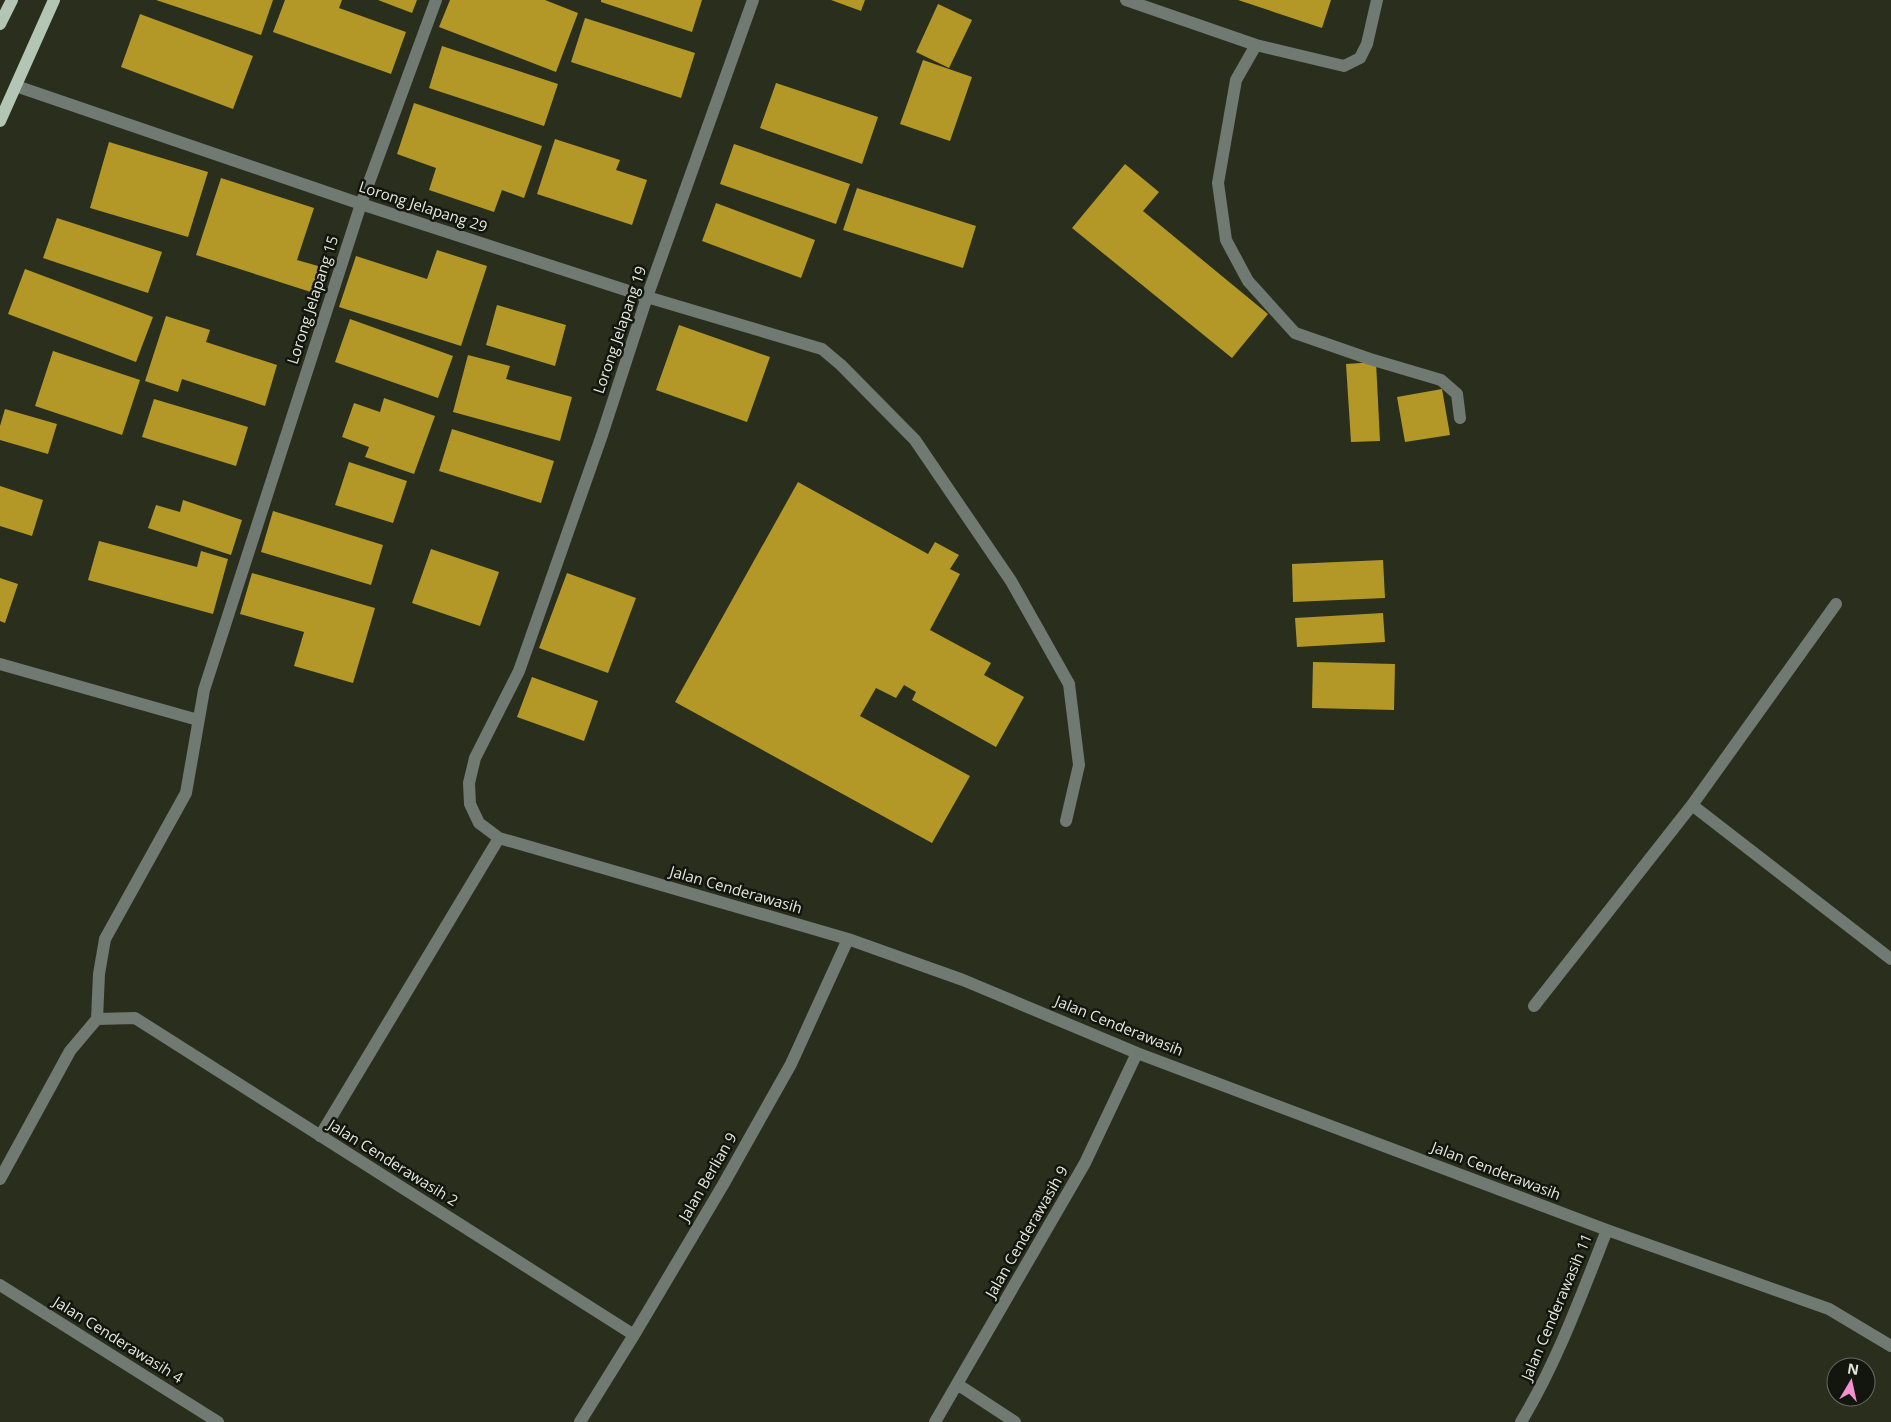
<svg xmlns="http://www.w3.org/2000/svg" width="1891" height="1422" font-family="'Open Sans',sans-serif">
<rect width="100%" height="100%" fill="#292f1c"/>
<!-- building -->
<path fill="#b39827" d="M 156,0 L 273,0 L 261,35 Z
M 285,0 L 342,0 L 339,8 L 406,32 L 391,74 L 273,32 Z
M 378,0 L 417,0 L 412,13 Z
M 450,0 L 545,0 L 578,13 L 556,72 L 439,27 Z
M 601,0 L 702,0 L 692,32 L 601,2 Z
M 831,0 L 865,0 L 861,11 Z
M 1238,0 L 1331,0 L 1322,28 Z
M 938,4 L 972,20 L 949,68 L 916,52 Z
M 140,14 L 253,56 L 233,109 L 121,67 Z
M 585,18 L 695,53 L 681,98 L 571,62 Z
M 442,46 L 558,84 L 544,126 L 429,88 Z
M 923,60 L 972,77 L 950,141 L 900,124 Z
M 776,83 L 878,117 L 862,164 L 760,128 Z
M 414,103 L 542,146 L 524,198 L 502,190 L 494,212 L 429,190 L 436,168 L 397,154 Z
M 555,139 L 620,160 L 616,170 L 647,180 L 632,225 L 537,194 Z
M 109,142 L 208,172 L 188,237 L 90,208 Z
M 734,144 L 850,184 L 836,224 L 720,184 Z
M 1125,164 L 1159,192 L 1143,211 L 1268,314 L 1232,358 L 1072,228 Z
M 221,178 L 314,208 L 297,260 L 325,268 L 317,294 L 196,255 Z
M 857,188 L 976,226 L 963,268 L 843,230 Z
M 716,203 L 815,240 L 801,278 L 702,241 Z
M 57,218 L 162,252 L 148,293 L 43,258 Z
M 437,250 L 487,266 L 461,346 L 339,307 L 356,256 L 427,279 Z
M 25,269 L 153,317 L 136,362 L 8,314 Z
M 497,305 L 566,325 L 555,366 L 486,345 Z
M 166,316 L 210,330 L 206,342 L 277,365 L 265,406 L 182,379 L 178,392 L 145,381 Z
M 350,319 L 453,356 L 438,398 L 335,362 Z
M 679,325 L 770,357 L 747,422 L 656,390 Z
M 53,351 L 140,380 L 122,435 L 35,406 Z
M 468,355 L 510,366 L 506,379 L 572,397 L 560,441 L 453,412 Z
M 1376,362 L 1380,441 L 1351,442 L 1346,364 Z
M 1442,389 L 1450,435 L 1405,442 L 1397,397 Z
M 384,398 L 435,416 L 414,474 L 365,457 L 369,447 L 342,437 L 354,403 L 380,412 Z
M 154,399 L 248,427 L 236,466 L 142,437 Z
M 5,409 L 57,424 L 48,454 L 0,440 L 0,426 Z
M 452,429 L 554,461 L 541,503 L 439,471 Z
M 349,462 L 407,481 L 393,523 L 335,505 Z
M 798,482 L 928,554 L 935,542 L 959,555 L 950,569 L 960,574 L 930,630 L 991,663 L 984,675 L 1024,697 L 996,747 L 912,700 L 916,692 L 904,685 L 896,698 L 876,688 L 860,716 L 970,776 L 932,843 L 675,702 Z
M 0,486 L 43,500 L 32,536 L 0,526 Z
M 183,500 L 242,520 L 231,555 L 148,528 L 156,505 L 180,512 Z
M 273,511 L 383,545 L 371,585 L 261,552 Z
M 99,541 L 197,567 L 201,551 L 228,559 L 213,614 L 88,580 Z
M 431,549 L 499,572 L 480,626 L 412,603 Z
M 1383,560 L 1385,598 L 1293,602 L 1292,564 Z
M 252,573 L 375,608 L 353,683 L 294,666 L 304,632 L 240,614 Z
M 567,573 L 636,598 L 608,673 L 539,648 Z
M 0,578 L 18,584 L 5,623 L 0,621 Z
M 1383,613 L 1385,642 L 1297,647 L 1295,618 Z
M 1313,662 L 1395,664 L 1394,710 L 1312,708 Z
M 532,677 L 598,701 L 584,741 L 517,717 Z"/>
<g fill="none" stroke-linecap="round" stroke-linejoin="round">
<!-- minor -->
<path stroke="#707972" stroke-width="12" d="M 753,0 L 647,297 L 602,435 L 519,671 L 475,758 L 469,783 L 470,804 L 479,823 L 499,838 L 848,939 L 963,980 L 1137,1053 L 1607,1230 L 1829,1309 L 1891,1346
M 1126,0 L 1256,45 L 1344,66 L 1360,58 L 1367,44 L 1377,0
M 1256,45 L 1236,80 L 1218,183 L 1226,240 L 1248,281 L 1295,333 L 1370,359 L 1441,380 L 1457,394 L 1460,418
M 16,86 L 361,204 L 647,297 L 822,349 L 841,365 L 915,440 L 1011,581 L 1069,684 L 1079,765 L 1066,821
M 0,664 L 198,720
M 1692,805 L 1836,604
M 1534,1006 L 1692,805 L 1891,959
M 97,1019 L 99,974 L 105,939 L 186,793 L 204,690 L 361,204 L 436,0
M 320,1136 L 499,838
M 0,1179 L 70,1051 L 97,1019 L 135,1018 L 634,1335
M 0,1285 L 218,1422
M 957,1384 L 1015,1422
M 580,1422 L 634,1335 L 723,1185 L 791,1064 L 848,939
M 935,1422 L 1085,1163 L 1137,1053
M 1521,1422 C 1557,1362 1581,1296 1607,1230"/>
<!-- major -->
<path stroke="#b3c6b6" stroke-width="12" d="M 0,24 L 12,0
M 0,121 L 54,0"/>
</g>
<g text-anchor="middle" stroke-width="5" stroke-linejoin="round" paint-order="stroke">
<!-- street labels -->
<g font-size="15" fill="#e3e7db" stroke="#13160e">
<text transform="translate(423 207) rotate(18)" y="5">Lorong Jelapang 29</text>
<text transform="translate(313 300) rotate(-72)" y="5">Lorong Jelapang 15</text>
<text transform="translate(620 330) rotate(-71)" y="5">Lorong Jelapang 19</text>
<text transform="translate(736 890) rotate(16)" y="5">Jalan Cenderawasih</text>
<text transform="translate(1119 1026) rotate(22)" y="5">Jalan Cenderawasih</text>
<text transform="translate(393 1163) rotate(32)" y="5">Jalan Cenderawasih 2</text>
<text transform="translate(1496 1171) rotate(21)" y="5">Jalan Cenderawasih</text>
<text transform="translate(708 1177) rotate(-60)" y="5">Jalan Berlian 9</text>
<text transform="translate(1027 1232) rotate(-60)" y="5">Jalan Cenderawasih 9</text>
<text transform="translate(1557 1307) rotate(-67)" y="5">Jalan Cenderawasih 11</text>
<text transform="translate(118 1340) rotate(32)" y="5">Jalan Cenderawasih 4</text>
</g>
</g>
<!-- north arrow -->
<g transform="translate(1851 1382) rotate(9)"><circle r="24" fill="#13160e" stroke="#666a60"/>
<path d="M0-4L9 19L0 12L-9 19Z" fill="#f590d1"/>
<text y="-8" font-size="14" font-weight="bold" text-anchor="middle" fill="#e3e7db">N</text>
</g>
</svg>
